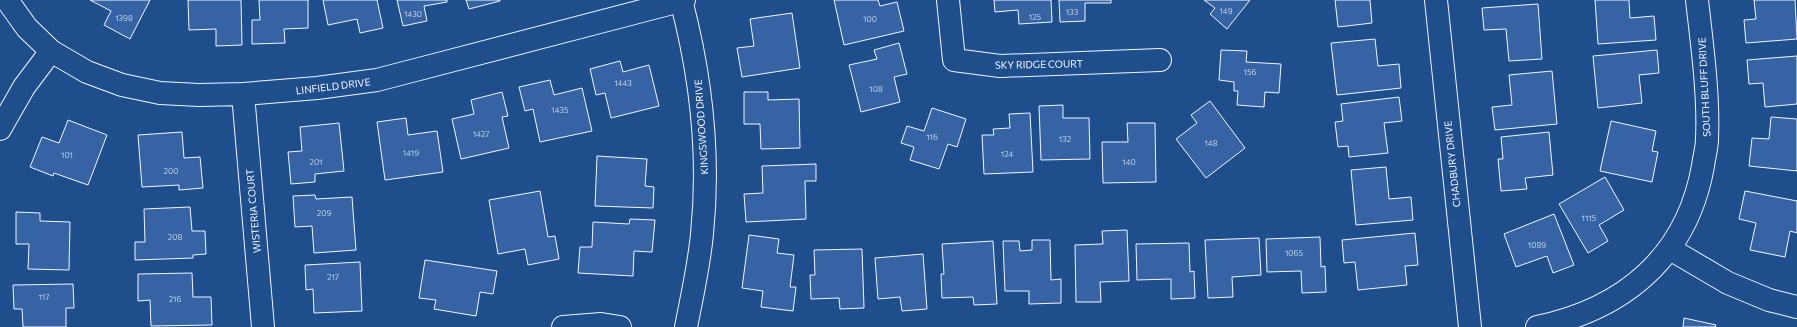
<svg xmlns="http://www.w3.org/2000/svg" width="1797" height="327" font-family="Commissioner,sans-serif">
<rect width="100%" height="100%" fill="#1f4e8c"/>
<!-- building -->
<path fill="#3563a3" stroke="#f2f6ff" d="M 90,0 L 150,0 L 130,39 L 104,25 L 111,11 Z
M 188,0 L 241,0 L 242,45 L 216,46 L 216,29 L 189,30 Z
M 259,0 L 308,0 L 308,28 L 284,29 L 285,43 L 252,44 L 252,20 L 260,20 Z
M 323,0 L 377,0 L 383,28 L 360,33 L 357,19 L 328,25 Z
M 397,0 L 447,0 L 447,2 L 424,6 L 427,21 L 403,26 Z
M 466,0 L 500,0 L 500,1 L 469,9 Z
M 834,0 L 878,0 L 880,6 L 897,2 L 904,31 L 844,45 Z
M 994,0 L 1051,0 L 1052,22 L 1019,24 L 1018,10 L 995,12 Z
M 1059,0 L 1111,0 L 1111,3 L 1085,3 L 1085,21 L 1060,22 Z
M 1204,0 L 1250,0 L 1227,29 L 1210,14 L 1215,8 Z
M 1335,0 L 1370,0 L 1372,23 L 1338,27 Z
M 1595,0 L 1629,0 L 1630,18 L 1654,16 L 1656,40 L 1598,44 Z
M 1754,0 L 1795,0 L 1797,39 L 1746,43 L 1744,20 L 1756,19 Z
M 1538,4 L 1542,59 L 1509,61 L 1506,29 L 1484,30 L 1482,8 Z
M 792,13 L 800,68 L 742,77 L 737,48 L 754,46 L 750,19 Z
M 1375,39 L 1378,66 L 1399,64 L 1401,88 L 1337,95 L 1331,43 Z
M 899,43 L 907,74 L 894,77 L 900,102 L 861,112 L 849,65 L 877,59 L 874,50 Z
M 1221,50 L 1247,51 L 1246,62 L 1281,64 L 1279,93 L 1265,92 L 1264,107 L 1237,105 L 1238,91 L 1234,91 L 1234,82 L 1219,80 Z
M 1657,50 L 1659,73 L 1639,75 L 1642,103 L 1598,108 L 1593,56 Z
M 1797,56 L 1797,104 L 1765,107 L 1763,83 L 1749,84 L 1747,60 Z
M 620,61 L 623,72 L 649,65 L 659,106 L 611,118 L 605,93 L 596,95 L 590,69 Z
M 1552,71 L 1557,124 L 1495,130 L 1492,107 L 1512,105 L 1509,75 Z
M 550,80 L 554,95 L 582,88 L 592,131 L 540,142 L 533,109 L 525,111 L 519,87 Z
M 502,92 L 508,116 L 502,117 L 509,148 L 461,159 L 452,119 L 474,114 L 471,100 Z
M 744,92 L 768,92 L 768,100 L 799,99 L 800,148 L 761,149 L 760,124 L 744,124 Z
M 1399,97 L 1402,121 L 1384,123 L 1388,153 L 1349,157 L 1348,146 L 1338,147 L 1335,122 L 1343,121 L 1341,104 Z
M 1210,101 L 1245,148 L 1206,178 L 1176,139 L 1197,123 L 1191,115 Z
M 1063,105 L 1063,118 L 1089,118 L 1090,159 L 1041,160 L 1039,106 Z
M 932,108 L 966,119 L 957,147 L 948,144 L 939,169 L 910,160 L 914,147 L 901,143 L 907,126 L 924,131 Z
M 1030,113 L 1033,172 L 984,174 L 982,135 L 994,135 L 993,129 L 1010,128 L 1009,114 Z
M 1771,117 L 1797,119 L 1797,171 L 1749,166 L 1752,138 L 1769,139 Z
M 406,118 L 408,135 L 437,131 L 443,172 L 385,180 L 377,122 Z
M 68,120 L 107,135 L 88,185 L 54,173 L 53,176 L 30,167 L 42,137 L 59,143 Z
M 1611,121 L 1656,131 L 1652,151 L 1658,152 L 1652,182 L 1600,171 Z
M 339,123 L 344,171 L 315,174 L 315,182 L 291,184 L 288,152 L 302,151 L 300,127 Z
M 1127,123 L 1155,123 L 1156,182 L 1103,183 L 1102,142 L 1128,142 Z
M 182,132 L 184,158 L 200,157 L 203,188 L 179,190 L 179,185 L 142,187 L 138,135 Z
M 1549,132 L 1553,175 L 1525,178 L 1527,189 L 1501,191 L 1498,159 L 1503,159 L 1501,137 Z
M 597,156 L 647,159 L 645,186 L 654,187 L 653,208 L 595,206 Z
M 816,164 L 816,181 L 805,181 L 806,219 L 746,222 L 744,194 L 763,193 L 762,166 Z
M 1386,167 L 1389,199 L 1411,197 L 1413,220 L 1356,225 L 1351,170 Z
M 1605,177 L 1624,210 L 1599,225 L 1608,241 L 1588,253 L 1559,204 Z
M 540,191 L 548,237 L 555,236 L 559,259 L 528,265 L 525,249 L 498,254 L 489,200 Z
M 1745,191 L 1797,201 L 1797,233 L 1790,231 L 1785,257 L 1750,250 L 1756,223 L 1739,219 Z
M 315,195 L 316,199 L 352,197 L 356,250 L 314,253 L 312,226 L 295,227 L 293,196 Z
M 190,207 L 192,231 L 205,231 L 206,254 L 193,255 L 193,258 L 135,260 L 135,242 L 145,242 L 144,209 Z
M 16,212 L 40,213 L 40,221 L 70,222 L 69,270 L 28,269 L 29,244 L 16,244 Z
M 1554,214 L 1574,265 L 1553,273 L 1547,256 L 1516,267 L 1504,234 Z
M 630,219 L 655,220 L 652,252 L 634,251 L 633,276 L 578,273 L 580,247 L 592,247 L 593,222 L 629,224 Z
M 1127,230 L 1129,281 L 1100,282 L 1101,302 L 1076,302 L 1075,245 L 1103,244 L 1102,231 Z
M 1415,233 L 1418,265 L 1405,266 L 1407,285 L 1358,290 L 1355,262 L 1344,263 L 1342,240 Z
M 749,235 L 779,239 L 777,253 L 794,255 L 790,287 L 796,287 L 793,311 L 761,307 L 763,291 L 742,288 Z
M 1320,237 L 1321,267 L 1325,266 L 1326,292 L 1302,293 L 1301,271 L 1267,272 L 1266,239 Z
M 1259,238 L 1261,275 L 1232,277 L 1233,297 L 1208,298 L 1205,240 Z
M 1032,240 L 1050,240 L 1051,280 L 1061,279 L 1061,303 L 1029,304 L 1029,291 L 1005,291 L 1003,241 L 1019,241 L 1020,251 L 1032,250 Z
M 993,241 L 997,304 L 974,305 L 973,297 L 942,298 L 941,274 L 944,274 L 942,244 Z
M 1189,243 L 1190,272 L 1194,271 L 1195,298 L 1171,299 L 1171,279 L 1137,280 L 1136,244 Z
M 862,249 L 864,308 L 840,309 L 839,298 L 811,299 L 810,275 L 815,275 L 814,250 Z
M 923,254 L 927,309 L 902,311 L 900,297 L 878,299 L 875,258 Z
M 425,260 L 497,271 L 493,294 L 480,292 L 476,316 L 434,309 L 436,300 L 419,298 Z
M 360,262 L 362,311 L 314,313 L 313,289 L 306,290 L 305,265 Z
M 192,273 L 193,297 L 211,297 L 212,325 L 151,326 L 150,300 L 138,301 L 138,274 Z
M 73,284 L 74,308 L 66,308 L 66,327 L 23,327 L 22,309 L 14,309 L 13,285 Z
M 1684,318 L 1716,325 L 1715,327 L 1683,327 Z"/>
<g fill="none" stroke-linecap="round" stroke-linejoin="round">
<!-- minor casing -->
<g stroke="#f2f6ff" stroke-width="24">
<path id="minor" d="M 7,0 L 27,28 L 51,51 L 87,72 L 122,85 L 160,93 L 199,95 L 243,94 L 317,88 L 377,80 L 684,0
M 681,0 C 701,76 710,156 702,234 C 699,266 692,296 686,327
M 948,0 L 954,60 L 1000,66 L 1160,60
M 1436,0 L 1470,327
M 243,94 L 263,327
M 0,129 L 24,87 L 51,51
M 1670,249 L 1728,283 L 1769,300 L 1797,307
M 563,327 L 601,324 L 620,327
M 1537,327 C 1625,309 1687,256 1703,166 C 1704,157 1707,148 1707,139 C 1709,94 1702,45 1697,0"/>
</g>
<!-- minor -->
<use href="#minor" stroke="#1f4e8c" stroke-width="22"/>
</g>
<g text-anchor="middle" stroke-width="3" stroke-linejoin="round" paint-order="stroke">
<!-- number labels -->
<g font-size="8" fill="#c3d1e8">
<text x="1226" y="14">149</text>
<text x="1072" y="15">133</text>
<text x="413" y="17">1430</text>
<text x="1035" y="20">125</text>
<text x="124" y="21">1398</text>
<text x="870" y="22">100</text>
<text x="1250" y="75">156</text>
<text x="623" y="86">1443</text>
<text x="876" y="92">108</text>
<text x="560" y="113">1435</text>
<text x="481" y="137">1427</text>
<text x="932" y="140">116</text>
<text x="1065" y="142">132</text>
<text x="1211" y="146">148</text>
<text x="411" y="156">1419</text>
<text x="1007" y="157">124</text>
<text x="67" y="158">101</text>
<text x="316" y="165">201</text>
<text x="1129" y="165">140</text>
<text x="171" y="174">200</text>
<text x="324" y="216">209</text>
<text x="1589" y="221">1115</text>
<text x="175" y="240">208</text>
<text x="1537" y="248">1089</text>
<text x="1294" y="256">1065</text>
<text x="333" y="280">217</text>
<text x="44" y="300">117</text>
<text x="175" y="302">216</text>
</g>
<!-- street labels -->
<g font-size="10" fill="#f2f6ff" stroke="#1f4e8c">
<text transform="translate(1039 64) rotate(-1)" y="4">SKY RIDGE COURT</text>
<text transform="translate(333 86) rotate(-7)" y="4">LINFIELD DRIVE</text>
<text transform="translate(1704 87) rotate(-93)" y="4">SOUTH BLUFF DRIVE</text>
<text transform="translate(701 127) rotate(-94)" y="4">KINGSWOOD DRIVE</text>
<text transform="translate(1452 164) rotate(-96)" y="4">CHADBURY DRIVE</text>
<text transform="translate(253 211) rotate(-95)" y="4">WISTERIA COURT</text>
</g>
</g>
</svg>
